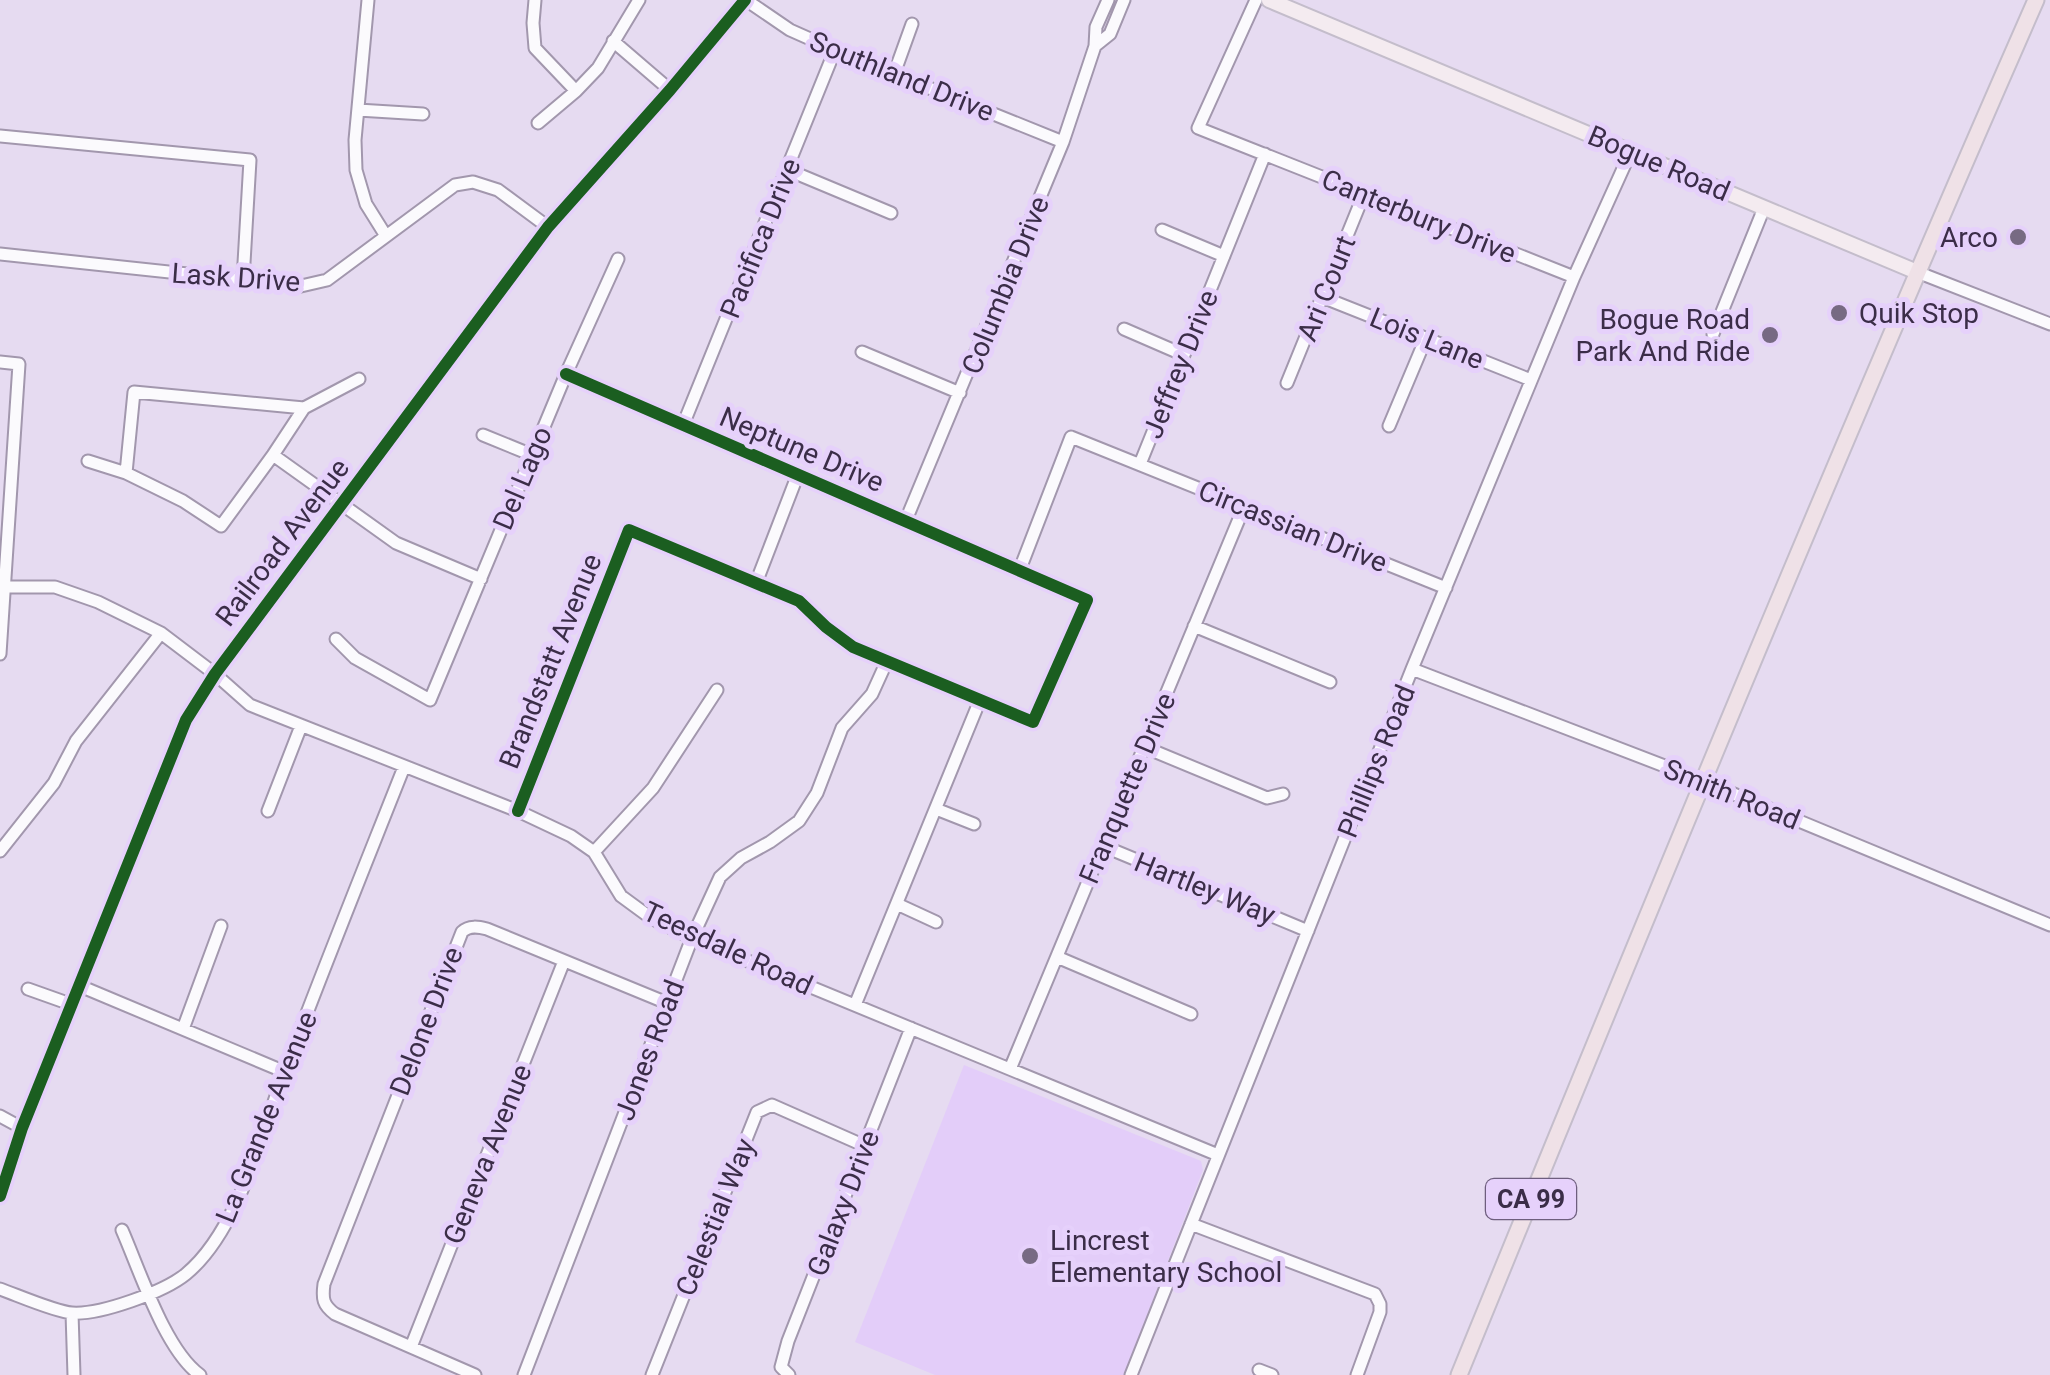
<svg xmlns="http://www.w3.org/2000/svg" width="2050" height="1375" font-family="Roboto,sans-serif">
<rect width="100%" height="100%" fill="#e6dbf1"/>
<!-- built -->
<path fill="#e3cdf9" d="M 964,1065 L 1201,1161 L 1203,1170 L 1124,1375 L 935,1375 L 855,1342 Z"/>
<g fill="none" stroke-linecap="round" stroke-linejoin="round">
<!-- minor casing -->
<g stroke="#a297ad" stroke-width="15">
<path id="minor" d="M 368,0 L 355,140 L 356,170 L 366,204 L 386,236
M 535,0 L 533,23 L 535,48 L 576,91
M 746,0 L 790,30 L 835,50 L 1063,142
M 1256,0 L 1198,128 L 1574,277
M 613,41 L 670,90
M 1095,46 L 1110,34 L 1124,0
M 894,74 L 912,24
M 358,110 L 423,114
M 538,123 L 576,91 L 598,68 L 639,0
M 0,136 L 250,160 L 243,280
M 788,170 L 891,213
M 1162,230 L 1224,256
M 0,254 L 301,286 L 327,280 L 455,185 L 473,182 L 498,190 L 548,227
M 1917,272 L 2050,324
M 1322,297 L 1531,380
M 1124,329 L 1184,355
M 1713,334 L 1764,208
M 862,352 L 960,393
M 0,362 L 19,364 L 0,654
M 1287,383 L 1364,194
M 304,408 L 273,455 L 221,526 L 183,501 L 126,473 L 134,392 L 304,408 L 359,379
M 683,425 L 835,50
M 1389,426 L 1426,338
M 483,435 L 532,455
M 273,455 L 396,543 L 481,579
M 88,461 L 126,473
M 1140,464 L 1265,154
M 906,520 L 1063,142 L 1095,46 L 1096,27 L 1108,0
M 1020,569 L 1071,437 L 1446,588
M 756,583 L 798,474
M 0,587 L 55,587 L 98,602 L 161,633 L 215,674 L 250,705 L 518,811 L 571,836 L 594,852 L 621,896 L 651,918 L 692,938 L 1218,1155
M 1194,626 L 1330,682
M 336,639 L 355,658 L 430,700 L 566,374 L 618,259
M 1412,669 L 1688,775 L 2050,925
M 1144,747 L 1267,798 L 1283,794
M 936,809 L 974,824
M 268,811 L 301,726
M 518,811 L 629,530 L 799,601 L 826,627 L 853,647 L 1033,722 L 1087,600 L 566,374
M 1103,846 L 1308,931
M 0,851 L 54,783 L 76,741 L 161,633
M 594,852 L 653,788 L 717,690
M 897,904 L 936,922
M 1057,957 L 1191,1014
M 80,986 L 285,1072
M 28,989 L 73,1005
M 855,1005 L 980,700
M 183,1029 L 221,926
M 1010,1069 L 1244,507
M 0,1116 L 22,1128
M 0,1196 L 22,1128 L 186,720 L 215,674 L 548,227 L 670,90 L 745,0
M 1191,1224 L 1375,1294 L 1380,1304 L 1380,1312 L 1357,1375
M 122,1230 C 140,1271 165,1350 200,1375
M 0,1289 C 17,1295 56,1312 72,1313 C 100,1315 164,1292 186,1274 C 239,1230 261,1134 285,1071 C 323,969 364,868 404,767
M 72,1313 L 74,1375
M 411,1347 L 564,961
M 1259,1370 L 1272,1375
M 475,1375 L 335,1314 C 323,1305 322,1299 324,1284 L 462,932 C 469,925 479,927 487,929 L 667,1003
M 524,1375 L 692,938 L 720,877 L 741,858 L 770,842 L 799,821 L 817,793 L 842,728 L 872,694 L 887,661
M 652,1375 L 757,1112 L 772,1105 L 865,1146
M 789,1375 L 781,1367 L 788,1341 L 911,1028
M 1131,1375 L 1412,669 L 1574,277 L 1631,151"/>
</g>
<!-- major casing -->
<g stroke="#c4bdcb" stroke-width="18">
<path id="major" d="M 1269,0 L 1917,272"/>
</g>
<!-- highway casing -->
<g stroke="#c4bdcb" stroke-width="19">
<path id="highway" d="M 1459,1375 C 1647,915 1836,455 2036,0"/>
</g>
<!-- minor -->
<use href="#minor" stroke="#fbfafd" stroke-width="11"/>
<!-- major -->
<use href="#major" stroke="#f4ebf0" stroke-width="14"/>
<!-- highway -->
<use href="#highway" stroke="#efe1e7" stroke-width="15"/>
<!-- cycleway casing -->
<g stroke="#e6d1fb" stroke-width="19">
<path id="cycleway" d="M 518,811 L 629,530 L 799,601 L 826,627 L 853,647 L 1033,722 L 1087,600 L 566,374
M 0,1196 L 22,1128 L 186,720 L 215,674 L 548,227 L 670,90 L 745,0"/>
</g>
<!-- cycleway -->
<use href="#cycleway" stroke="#1b5e20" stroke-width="12"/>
</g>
<!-- markers -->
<g fill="#776a83" stroke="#e6d1fb" stroke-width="4">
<circle cx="2018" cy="237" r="10"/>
<circle cx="1839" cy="313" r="10"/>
<circle cx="1770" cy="335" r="10"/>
<circle cx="1030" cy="1256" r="10"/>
</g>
<g text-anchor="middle" stroke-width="10" stroke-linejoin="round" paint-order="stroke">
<!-- shield labels -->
<rect fill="#e6d1fb" stroke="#6e5e7e" stroke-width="2.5" x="1486" y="1179" width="90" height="40" rx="8"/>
<g font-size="25" font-weight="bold" fill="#3b2d48">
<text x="1531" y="1208">CA 99</text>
</g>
<!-- street labels -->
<g font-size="28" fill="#3b2d48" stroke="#e6d1fb">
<text transform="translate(902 76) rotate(22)" y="10">Southland Drive</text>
<text transform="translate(1659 163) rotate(23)" y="10">Bogue Road</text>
<text transform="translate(1419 216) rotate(22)" y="10">Canterbury Drive</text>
<text transform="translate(760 238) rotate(-68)" y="10">Pacifica Drive</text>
<text transform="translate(236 277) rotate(4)" y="10">Lask Drive</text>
<text transform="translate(1005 285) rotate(-68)" y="10">Columbia Drive</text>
<text transform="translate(1326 288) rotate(-68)" y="10">Ari Court</text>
<text transform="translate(1427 338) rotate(22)" y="10">Lois Lane</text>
<text transform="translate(1180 364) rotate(-68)" y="10">Jeffrey Drive</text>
<text transform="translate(802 449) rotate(23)" y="10">Neptune Drive</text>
<text transform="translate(522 478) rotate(-67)" y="10">Del Lago</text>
<text transform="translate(1293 526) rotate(22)" y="10">Circassian Drive</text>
<text transform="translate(282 542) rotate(-53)" y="10">Railroad Avenue</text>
<text transform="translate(550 661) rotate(-68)" y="10">Brandstatt Avenue</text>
<text transform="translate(1376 761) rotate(-68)" y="10">Phillips Road</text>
<text transform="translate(1127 788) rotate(-67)" y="10">Franquette Drive</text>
<text transform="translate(1732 794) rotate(22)" y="10">Smith Road</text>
<text transform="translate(1205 888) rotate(22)" y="10">Hartley Way</text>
<text transform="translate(728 948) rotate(25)" y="10">Teesdale Road</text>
<text transform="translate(426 1021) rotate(-69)" y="10">Delone Drive</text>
<text transform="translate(649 1050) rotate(-69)" y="10">Jones Road</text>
<text transform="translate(266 1117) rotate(-68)" y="10">La Grande Avenue</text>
<text transform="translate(487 1154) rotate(-68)" y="10">Geneva Avenue</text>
<text transform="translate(843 1203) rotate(-69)" y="10">Galaxy Drive</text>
<text transform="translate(715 1217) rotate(-68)" y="10">Celestial Way</text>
</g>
<!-- poi labels -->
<g font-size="28" fill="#3b2d48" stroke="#e6d1fb" text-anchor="end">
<text x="1998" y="247">Arco</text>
<text x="1859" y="323" text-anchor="start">Quik Stop</text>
<text x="1750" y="329">Bogue Road<tspan x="1750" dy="32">Park And Ride</tspan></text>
<text x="1050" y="1250" text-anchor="start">Lincrest<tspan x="1050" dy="32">Elementary School</tspan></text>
</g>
</g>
</svg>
